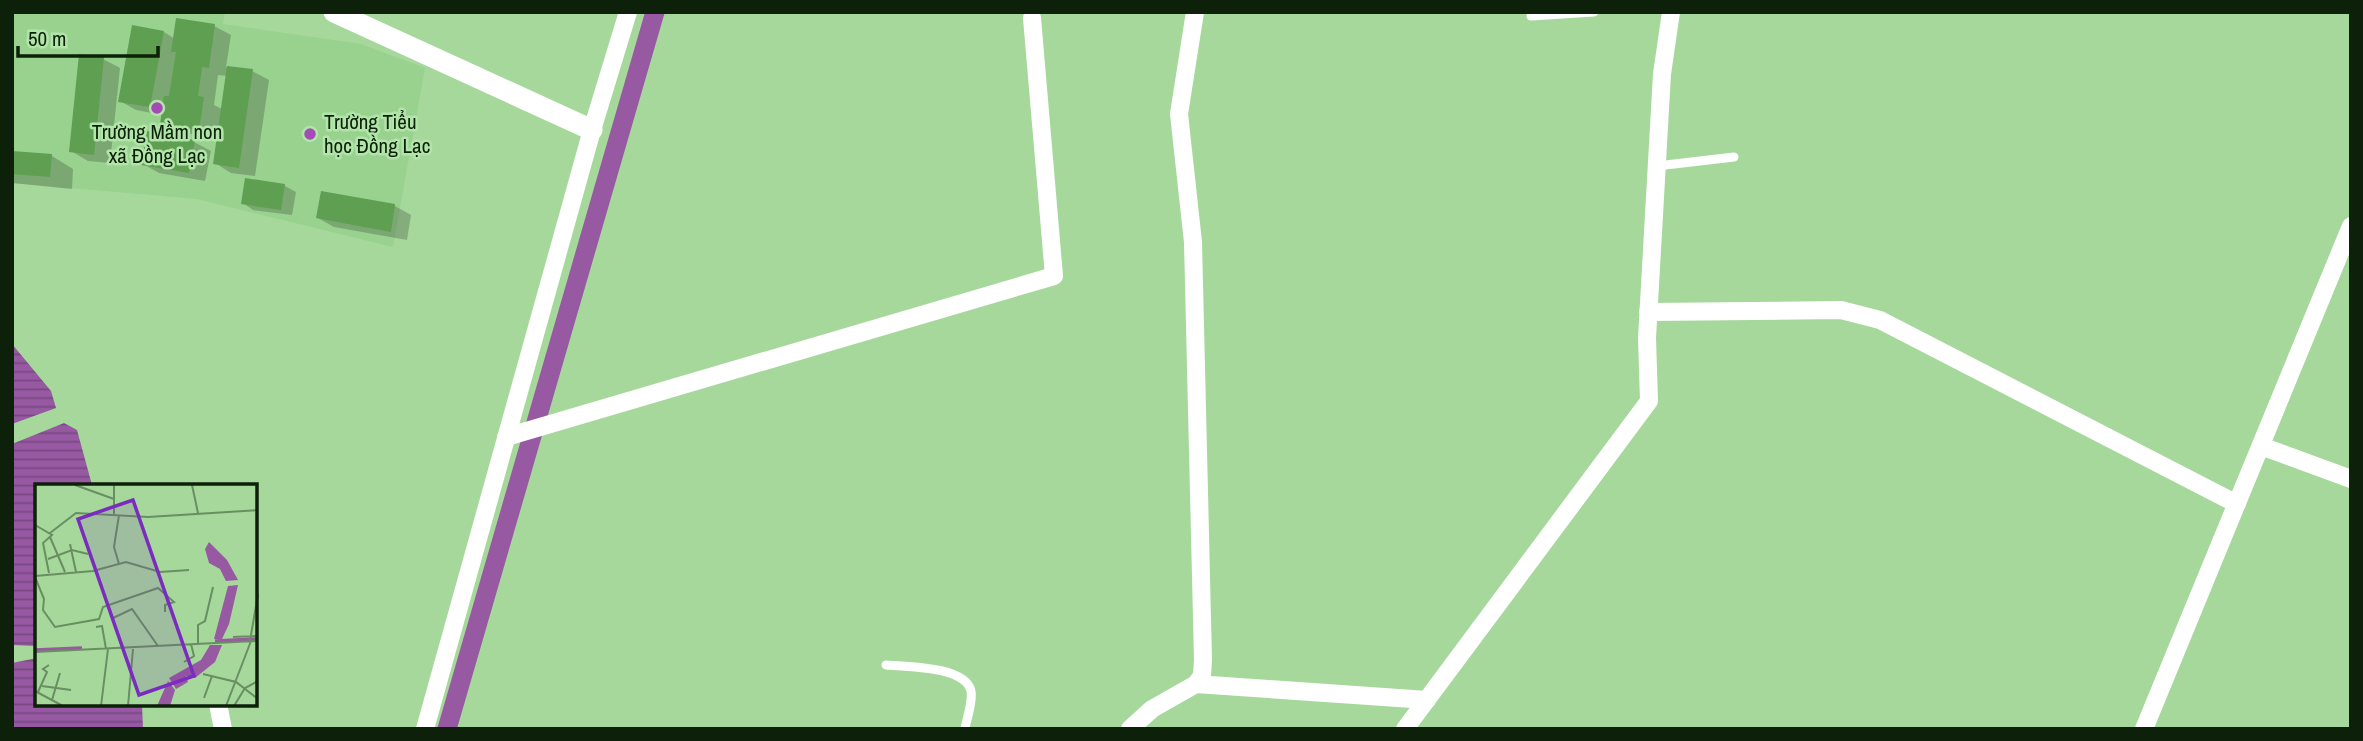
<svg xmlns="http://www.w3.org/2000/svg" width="2363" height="741" font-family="'Archivo Narrow',sans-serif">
<defs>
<pattern id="water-rules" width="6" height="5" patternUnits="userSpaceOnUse" patternTransform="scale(1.75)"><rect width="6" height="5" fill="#9659a2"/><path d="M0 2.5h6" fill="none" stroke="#794982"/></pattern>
</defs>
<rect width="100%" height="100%" fill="#a6d89c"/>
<!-- built -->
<path fill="#99d18f" d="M 12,12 L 225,12 L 223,24 L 361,44 L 425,68 L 393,247 L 197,199 L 12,183 Z"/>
<!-- water -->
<path fill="url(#water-rules)" d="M 12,344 L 51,391 L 56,408 L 12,424 Z
M 64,423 L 77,430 L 92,485 L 37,486 L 37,646 L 12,645 L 12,444 Z
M 37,658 L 37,704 L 142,704 L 143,729 L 12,729 L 12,663 Z"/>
<!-- shadow -->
<path fill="#0003" fill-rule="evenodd" d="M 214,26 L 231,35 L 226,67 L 252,71 L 269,80 L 255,176 L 231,173 L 215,163 L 218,138 L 178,132 L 162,123 L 163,115 L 136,110 L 120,101 L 164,32 L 175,39 ZM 218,75 L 227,76 L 222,109 L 214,105 Z
M 103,59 L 120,68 L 110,163 L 88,161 L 71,151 Z
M 194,142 L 211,151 L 205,181 L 159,173 L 143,164 Z
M 12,152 L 52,156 L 73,169 L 72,189 L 12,183 Z
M 246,180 L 285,186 L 296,192 L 292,215 L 253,210 L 243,203 Z
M 322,193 L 395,206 L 411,215 L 407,240 L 334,227 L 318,218 Z"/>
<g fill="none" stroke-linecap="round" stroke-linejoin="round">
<!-- canal -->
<path stroke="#9659a2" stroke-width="19" d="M 447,729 L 655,12"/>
</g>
<!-- building -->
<path fill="#5e9f52" d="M 176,18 L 215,24 L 209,68 L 202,67 L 198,96 L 204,97 L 199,130 L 160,124 L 164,96 L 169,96 L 176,52 L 171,52 Z
M 132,25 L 164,31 L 150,107 L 118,102 Z
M 79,54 L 104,57 L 94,155 L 69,152 Z
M 227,66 L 253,69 L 239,168 L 213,164 Z
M 147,131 L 195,140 L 189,173 L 141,165 Z
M 12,151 L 52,154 L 50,177 L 12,174 Z
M 245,178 L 285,184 L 281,210 L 241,204 Z
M 321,191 L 395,204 L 391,232 L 316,218 Z"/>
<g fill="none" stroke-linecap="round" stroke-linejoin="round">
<!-- service -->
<path stroke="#fff" stroke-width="9" d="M 1531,16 L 1594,12
M 1657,166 L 1734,157
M 886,665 C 907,667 965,666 971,691 C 973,702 967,717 965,729"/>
<!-- minor -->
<path stroke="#fff" stroke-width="18" d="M 1648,312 L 1841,310 L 1880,320 L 2237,504
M 506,437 L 1054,276 L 1032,18
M 2261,446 L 2351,479
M 1196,684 L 1427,700
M 218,704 L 223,729
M 425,729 L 592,130 L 628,12
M 1130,729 L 1152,709 L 1196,684 L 1202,676 L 1203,660 L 1193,242 L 1179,114 L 1195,12
M 1405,729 L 1649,401 L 1647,338 L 1662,74 L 1671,12
M 2144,729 L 2351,226"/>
<!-- tertiary -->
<path stroke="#fff" stroke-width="21" d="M 334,12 L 592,130"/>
</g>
<!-- markers -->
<g fill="#a54bb7" stroke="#b2e5a9" stroke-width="2.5">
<circle cx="157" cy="108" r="7"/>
<circle cx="310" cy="134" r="7"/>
</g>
<g text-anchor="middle" stroke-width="5" stroke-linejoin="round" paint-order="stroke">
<!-- poi labels -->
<g font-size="21" fill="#0d2009" stroke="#b2e5a9" text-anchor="start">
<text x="324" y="129">Trường Tiểu<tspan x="324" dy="24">học Đồng Lạc</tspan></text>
<text x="157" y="139" text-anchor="middle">Trường Mầm non<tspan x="157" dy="24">xã Đồng Lạc</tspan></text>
</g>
</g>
<!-- overview -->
<g transform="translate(35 484)">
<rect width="222" height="222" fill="#a6d89c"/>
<path d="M 174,58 L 192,76 L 203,96 L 191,97 L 185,85 L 174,79 L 170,65 ZM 203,101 L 194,140 L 187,155 L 179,155 L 193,102 ZM 175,161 L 187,161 L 180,178 L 160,194 L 151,192 L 153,198 L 141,205 L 134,194 L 166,176 ZM 133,197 L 140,206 L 135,222 L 122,222 Z" fill="#9659a2"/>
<path fill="none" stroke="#9659a2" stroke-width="3.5" d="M 180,157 L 223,155M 0,166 L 47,164"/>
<path fill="none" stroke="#698e61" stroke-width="2" d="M 40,1 L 79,15M 157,1 L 163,29M 79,30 L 79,1M 84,31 L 79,63 L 84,80M 0,41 L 17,51 L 8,59 L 14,89M 15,49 L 41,29 L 113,33 L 223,26M 15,53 L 30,88M 35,60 L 41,88M 13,75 L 37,66 L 53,70M 0,92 L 58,87 L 91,78 L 125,88 L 154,86M 0,93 L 9,115 L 8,126 L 20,143 L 64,135 L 68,123 L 123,104 L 139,118 L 130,121 L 130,128M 78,134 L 97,125 L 123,162M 61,143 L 67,142 L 71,165M 198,153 L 223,152M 215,157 L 223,110M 163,160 L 163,141 L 170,137 L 178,103M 0,168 L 223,157M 149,178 L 159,172 L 156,160M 168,190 L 201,198 L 223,215M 7,202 L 36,206M 0,207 L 28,222M 3,208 L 12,188 L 8,185 L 14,181M 169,214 L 177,192M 17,216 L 25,189M 66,222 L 73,165M 93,222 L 98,165M 191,222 L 216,157M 199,222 L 210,204 L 223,197"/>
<path fill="#7b2cbf" fill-opacity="0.15" stroke="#7b2cbf" stroke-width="3.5" d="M 98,16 L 159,192 L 104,211 L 43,35 Z"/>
<rect width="222" height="222" fill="none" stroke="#0d2009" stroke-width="3.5"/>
</g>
<!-- border -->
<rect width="2363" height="741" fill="none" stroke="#0d2009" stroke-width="28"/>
<!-- scale -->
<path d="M18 46v10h140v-10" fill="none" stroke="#0d2009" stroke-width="3.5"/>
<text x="28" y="46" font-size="21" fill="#0d2009" stroke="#b2e5a9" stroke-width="5" paint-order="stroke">50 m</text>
</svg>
